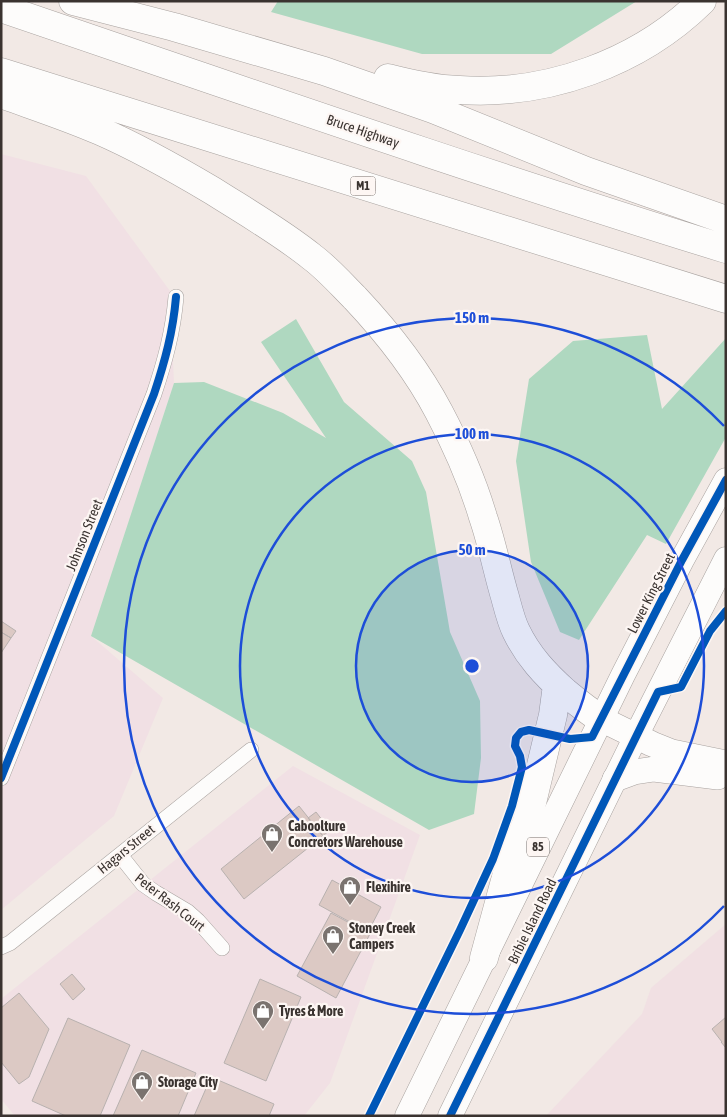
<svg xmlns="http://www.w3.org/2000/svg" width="727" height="1117" font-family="'Asap Condensed',sans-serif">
<rect width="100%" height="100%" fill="#f2e9e5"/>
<!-- commercial -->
<path fill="#f1e0e3" d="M 726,924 L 726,1116 L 546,1116 L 642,1014 L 651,988 Z"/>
<!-- industrial -->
<path fill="#f1e0e4" d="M 1,154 L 86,176 L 170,291 L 174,383 L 91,636 L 163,698 L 114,816 L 1,910 Z
M 293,766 L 420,835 L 330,1083 L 304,1116 L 15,1116 L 1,1099 L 1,999 Z"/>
<!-- forest -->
<path fill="#afd8c0" d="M 278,1 L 637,1 L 551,54 L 422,54 L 271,12 Z
M 296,319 L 344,402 L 412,461 L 426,492 L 450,632 L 480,701 L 481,758 L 474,814 L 429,830 L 91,636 L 174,383 L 204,382 L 283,413 L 326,438 L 261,342 Z
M 647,335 L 662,409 L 726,338 L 726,437 L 666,544 L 647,535 L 579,640 L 560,632 L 531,562 L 516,461 L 529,379 L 573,341 Z"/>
<!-- building -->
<path fill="#dcc9c4" stroke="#b8b1af" d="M 1,621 L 16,631 L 11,638 L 1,632 Z
M 1,632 L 11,638 L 1,653 Z
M 299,806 L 323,836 L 244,899 L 221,869 Z
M 316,812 L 330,830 L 323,836 L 308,818 Z
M 332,880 L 381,907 L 368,932 L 319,905 Z
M 331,913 L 370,934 L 336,998 L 297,976 Z
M 72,974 L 85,989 L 73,1000 L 60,984 Z
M 260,979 L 301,997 L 266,1081 L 224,1063 Z
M 19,993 L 49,1029 L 29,1077 L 19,1084 L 1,1062 L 1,1008 Z
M 726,1017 L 726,1048 L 721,1042 L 722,1042 L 712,1029 Z
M 68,1018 L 130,1045 L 100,1116 L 66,1116 L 32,1101 Z
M 142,1050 L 196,1073 L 178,1116 L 113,1116 Z
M 211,1077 L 274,1104 L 269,1116 L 194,1116 Z"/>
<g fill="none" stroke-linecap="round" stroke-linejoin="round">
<!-- minor casing -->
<g stroke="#a8a29f" stroke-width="16">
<path id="minor" d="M 1,778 L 154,394 C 165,361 173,332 176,297
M 120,855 L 143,884 L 156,893 L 188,912 L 198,921 L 222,948
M 1,947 L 10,943 L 251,750"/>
</g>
<!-- primary casing -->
<g stroke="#a8a29f" stroke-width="25">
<path id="primary" d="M 407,1116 L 623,675 L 682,560 L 726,480
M 450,1116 L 636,736 L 726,559"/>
</g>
<!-- trunk casing -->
<g stroke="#a8a29f" stroke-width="26">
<path id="trunk" d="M 601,719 L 652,744 L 672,752 L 726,763
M 615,779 L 634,772 L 654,769 L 718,777"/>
</g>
<!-- motorway casing -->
<g stroke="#a8a29f" stroke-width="29">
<path id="motorway" d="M 73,1 L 174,27 L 324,71 L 433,109 L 586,171 L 726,220
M 1,8 C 242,90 483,174 726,249
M 1,72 L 726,299
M 388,78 C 411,84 435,89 459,90 C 547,96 639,63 702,1
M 1,94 C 34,106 68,117 100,131 C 139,148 176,169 213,191 C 246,212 281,232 312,257 C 328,269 341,284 355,298 C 387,332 417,370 439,412 C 457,446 472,480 483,517 C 492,543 497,570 505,597 C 508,608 511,621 516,631 C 528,656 545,674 565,692 C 577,702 588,711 601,719
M 484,958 L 509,866 L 526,824 L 532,803 L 553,715 L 557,685"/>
</g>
<!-- minor -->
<use href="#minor" stroke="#fdfcfb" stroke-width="15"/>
<!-- primary -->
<use href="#primary" stroke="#fdfcfb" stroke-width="24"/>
<!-- trunk -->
<use href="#trunk" stroke="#fdfcfb" stroke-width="25"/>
<!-- motorway -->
<use href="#motorway" stroke="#fdfcfb" stroke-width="28"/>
<!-- cycleway casing -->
<g stroke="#fdf6f3" stroke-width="11">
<path id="cycleway" d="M 1,778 L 154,394 C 165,361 173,332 176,297
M 369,1116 L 460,930 L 493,859 L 512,806 L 522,767 L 520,756 L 515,746 L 516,738 L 521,732 L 529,730 L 570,739 L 592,737 L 682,560 L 726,480
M 450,1116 L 658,692 L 681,687 L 710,631 L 726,611"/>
</g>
<!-- cycleway -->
<use href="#cycleway" stroke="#0057b8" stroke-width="8"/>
</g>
<!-- distance rings -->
<circle cx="472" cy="666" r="116" fill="#1d4ed8" fill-opacity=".12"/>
<g fill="none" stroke="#1d4ed8" stroke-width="2.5">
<circle cx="472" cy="666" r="116"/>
<circle cx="472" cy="666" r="232"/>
<path d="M724 906A348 348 0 1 1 724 426"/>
</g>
<!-- icons -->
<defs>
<g id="shop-pin" transform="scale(1.125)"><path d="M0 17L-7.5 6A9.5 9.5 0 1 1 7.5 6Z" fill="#7a736f" stroke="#fdf6f3"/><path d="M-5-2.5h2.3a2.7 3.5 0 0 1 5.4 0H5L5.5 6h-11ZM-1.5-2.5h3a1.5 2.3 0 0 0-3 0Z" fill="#fff"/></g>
</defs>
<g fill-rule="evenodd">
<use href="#shop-pin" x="272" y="834"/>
<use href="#shop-pin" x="350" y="887"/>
<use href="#shop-pin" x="333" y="936"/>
<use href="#shop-pin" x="263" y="1011"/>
<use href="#shop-pin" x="142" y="1082"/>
</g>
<g text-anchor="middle" stroke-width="4.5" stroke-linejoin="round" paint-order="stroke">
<!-- shield labels -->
<g fill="#fdf6f3" stroke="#746e6a" stroke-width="1">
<rect x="350.5" y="176.5" width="25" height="19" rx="4"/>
<rect x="527" y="837.5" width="22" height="19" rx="4"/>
</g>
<g font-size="12" font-weight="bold" fill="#3a3330">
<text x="363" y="190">M1</text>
<text x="538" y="851">85</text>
</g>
<!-- street labels -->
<g font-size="14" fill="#3a3330" stroke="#fdf6f3">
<text transform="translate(363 131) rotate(19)" y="5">Bruce Highway</text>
<text transform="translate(84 535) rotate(-68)" y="5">Johnson Street</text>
<text transform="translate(651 593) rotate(-63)" y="5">Lower King Street</text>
<text transform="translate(126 849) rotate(-39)" y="5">Hagars Street</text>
<text transform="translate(170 902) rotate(38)" y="5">Peter Rash Court</text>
<text transform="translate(532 921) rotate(-64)" y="5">Bribie Island Road</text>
</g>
<!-- poi labels -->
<g font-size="14" font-weight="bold" fill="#3a3330" stroke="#fdf6f3" text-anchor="start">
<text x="288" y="831">Caboolture<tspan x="288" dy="16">Concretors Warehouse</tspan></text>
<text x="366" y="892">Flexihire</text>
<text x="349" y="933">Stoney Creek<tspan x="349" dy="16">Campers</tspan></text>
<text x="279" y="1016">Tyres &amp; More</text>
<text x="158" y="1087">Storage City</text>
</g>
</g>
<circle cx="472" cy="666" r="8" fill="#1d4ed8" stroke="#fdf6f3" stroke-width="2.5"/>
<g font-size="15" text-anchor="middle" font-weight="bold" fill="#1d4ed8" stroke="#fdf6f3" stroke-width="4.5" stroke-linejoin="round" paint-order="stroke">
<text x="472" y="323">150 m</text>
<text x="472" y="439">100 m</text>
<text x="472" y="555">50 m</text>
</g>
<!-- border -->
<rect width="727" height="1117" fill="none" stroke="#3a3330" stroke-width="5"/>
</svg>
